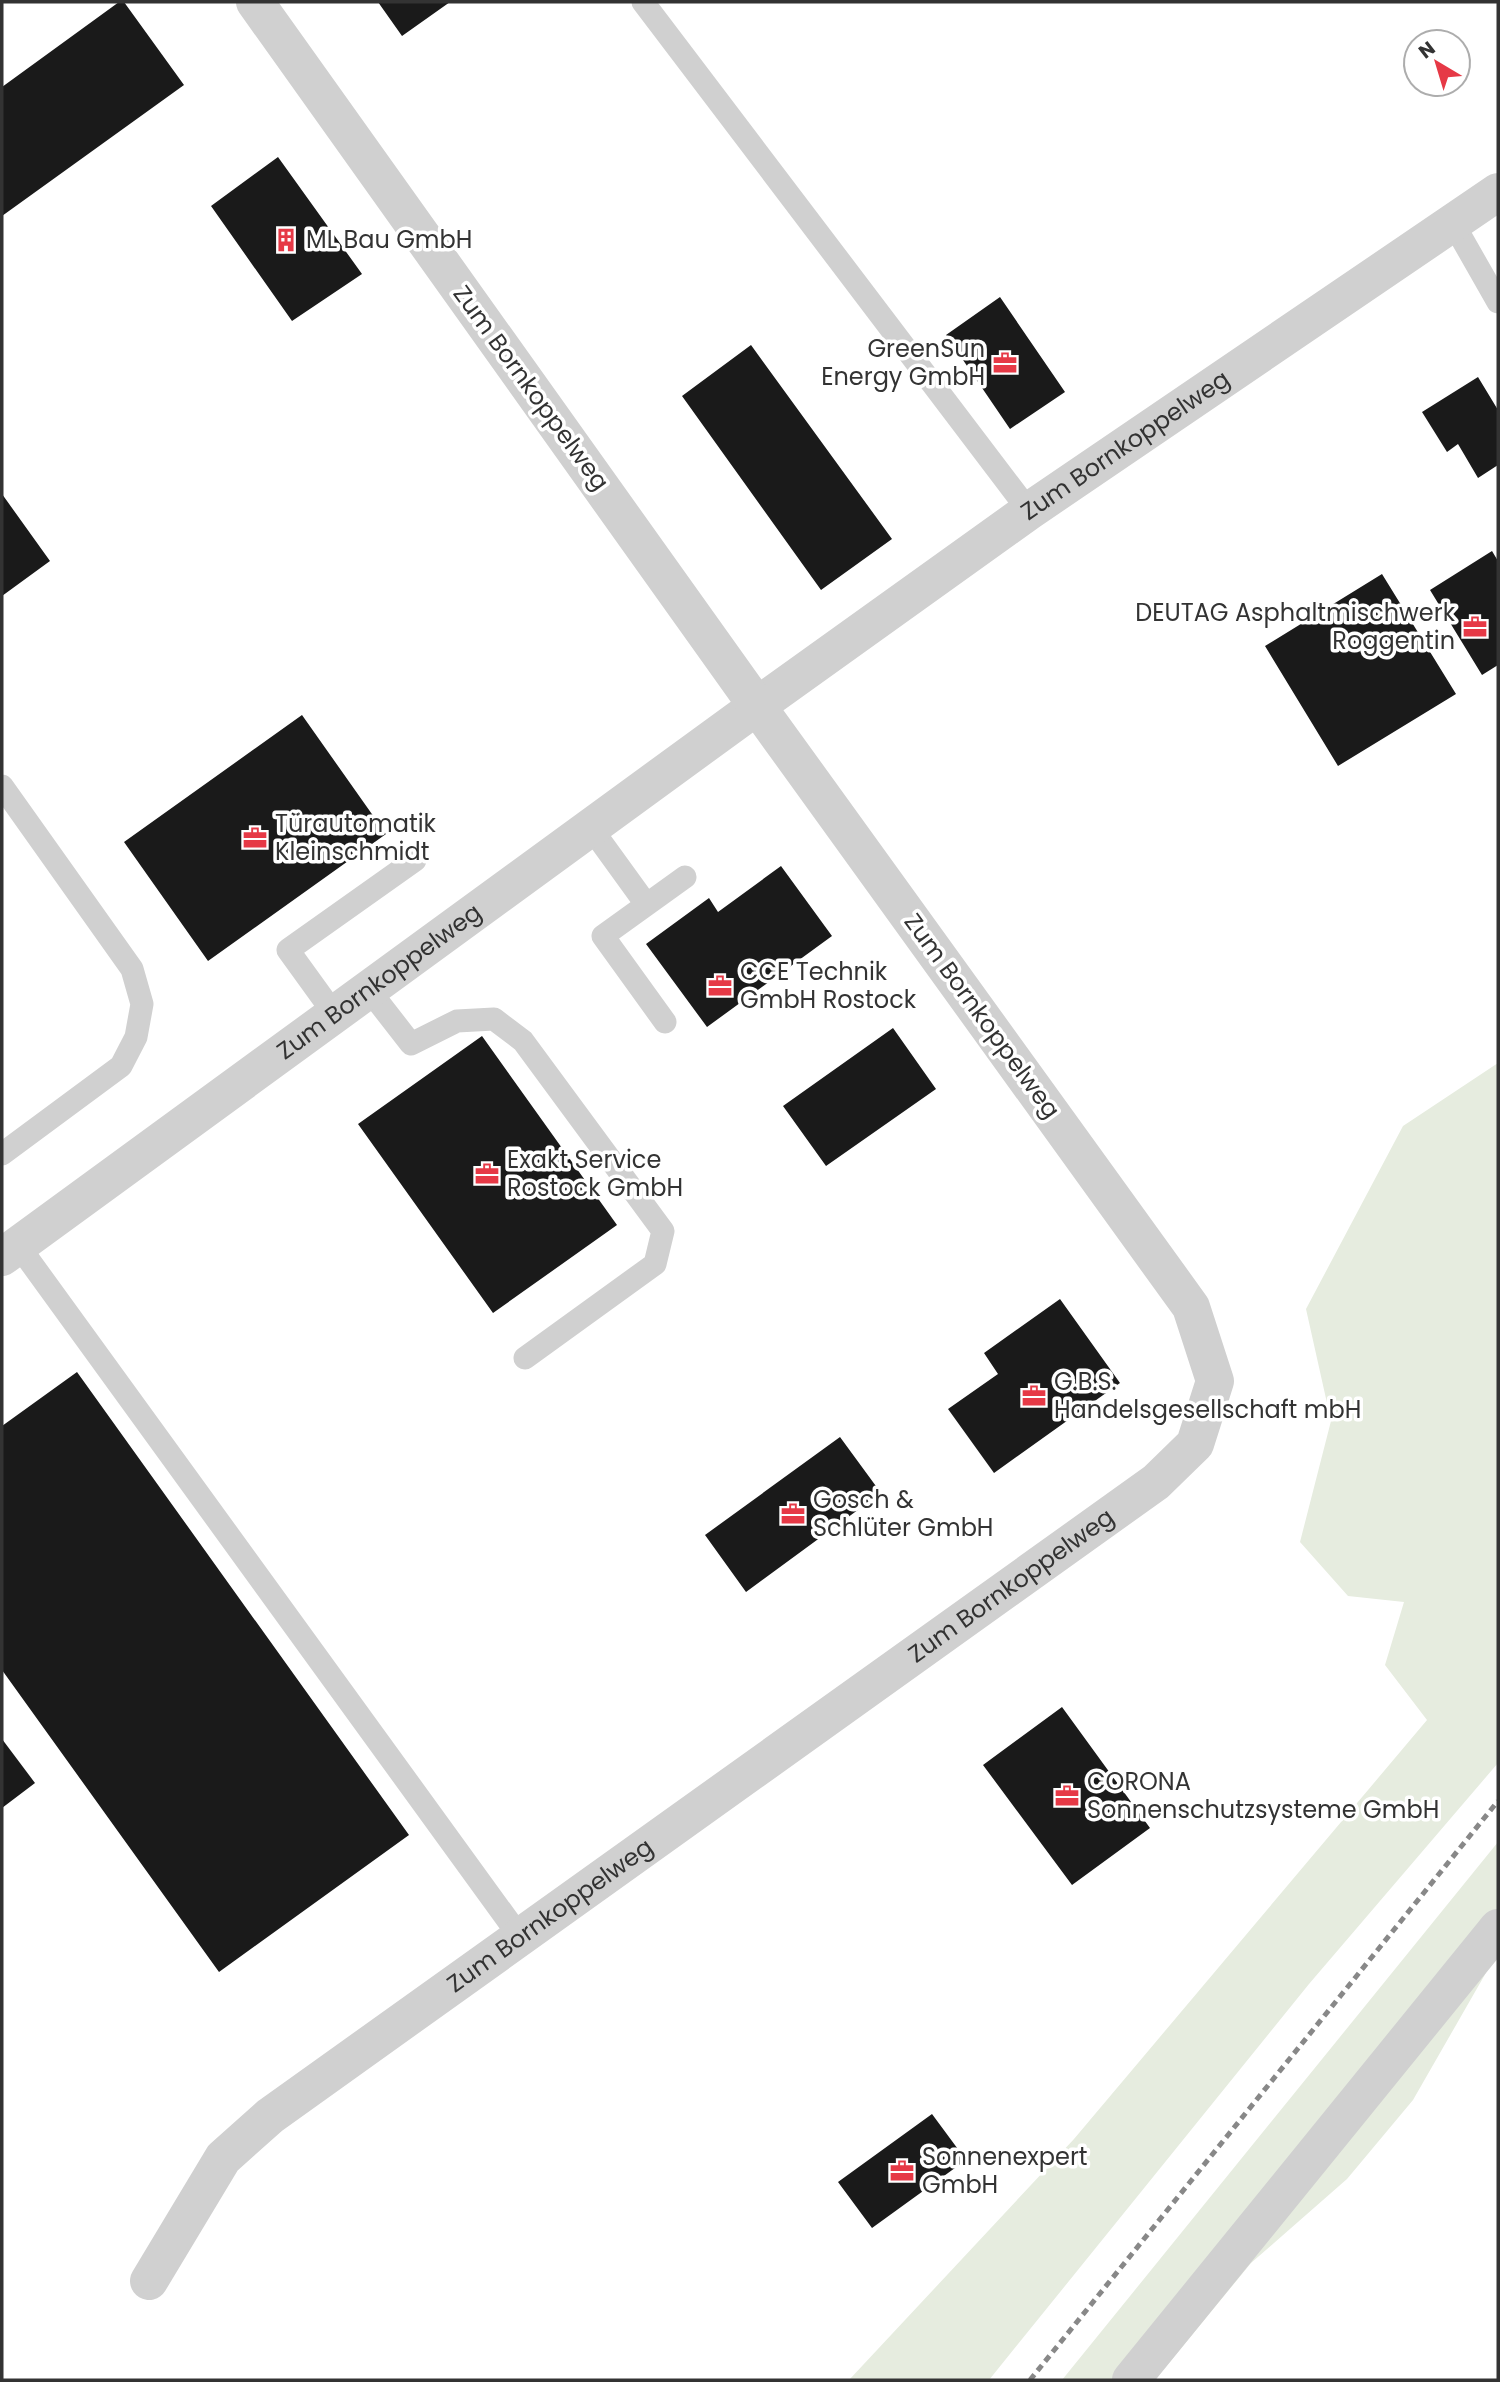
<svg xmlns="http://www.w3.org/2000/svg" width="1500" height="2382" font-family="Poppins,sans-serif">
<rect width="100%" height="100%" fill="#fff"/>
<!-- green -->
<path fill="#e6ecdf" d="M 1498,1063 L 1498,1763 L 1309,1984 L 989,2380 L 849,2380 L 1074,2139 L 1427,1720 L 1385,1665 L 1404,1602 L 1348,1596 L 1300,1542 L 1331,1421 L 1306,1309 L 1403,1126 Z
M 1498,1842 L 1498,1957 L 1487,1971 L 1413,2100 L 1347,2179 L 1251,2263 L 1155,2380 L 1062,2380 Z"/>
<!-- building -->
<path fill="#1a1a1a" d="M 119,2 L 124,2 L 184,85 L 2,216 L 2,87 Z
M 378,2 L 450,2 L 402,36 Z
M 278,157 L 362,274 L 292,321 L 211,206 Z
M 1000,297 L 1065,392 L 1010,429 L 946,335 Z
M 751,345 L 892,539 L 821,590 L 682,396 Z
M 1478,377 L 1498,410 L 1498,465 L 1478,478 L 1458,444 L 1447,452 L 1422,412 Z
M 2,494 L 50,561 L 2,596 Z
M 1492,551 L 1498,561 L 1498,665 L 1482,675 L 1430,590 Z
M 1382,574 L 1456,694 L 1338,766 L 1265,646 Z
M 302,715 L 386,834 L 208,961 L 124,842 Z
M 781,866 L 832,936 L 707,1027 L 646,944 L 709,898 L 718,912 Z
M 893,1028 L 936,1089 L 826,1166 L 783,1106 Z
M 482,1036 L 617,1225 L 493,1313 L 358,1124 Z
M 1060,1299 L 1120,1383 L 994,1473 L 948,1409 L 998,1374 L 984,1353 Z
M 77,1372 L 409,1835 L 219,1972 L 2,1670 L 2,1426 Z
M 840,1437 L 881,1493 L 746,1592 L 705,1535 Z
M 1062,1707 L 1150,1828 L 1072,1885 L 983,1765 Z
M 2,1739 L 35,1783 L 2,1808 Z
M 932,2114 L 966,2160 L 872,2228 L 838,2182 Z"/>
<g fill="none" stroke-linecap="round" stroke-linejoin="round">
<!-- lane -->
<path stroke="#d0d0d0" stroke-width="23" d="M 643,2 L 1029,511
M 1453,223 L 1498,302
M 2,786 L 132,969 L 142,1004 L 136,1037 L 121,1066 L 2,1154
M 591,828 L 646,904
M 369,990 L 411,1044 L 457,1021 L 494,1019 L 523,1041 L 663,1231 L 655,1264 L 525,1358
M 335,1015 L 288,950 L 415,860
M 665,1022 L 603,936 L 685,877
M 18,1245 L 520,1937"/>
<!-- street -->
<g stroke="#d0d0d0" stroke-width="38">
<path id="s1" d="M 2,1257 L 757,706 L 1029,511 L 1498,192"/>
<path id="s2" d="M 149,2281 L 223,2158 L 270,2116 L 1156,1482 L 1195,1444 L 1215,1381 L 1191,1307 L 757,706 L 255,2"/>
<path d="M 1131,2380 L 1498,1928"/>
</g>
<!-- rail -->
<path stroke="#888" stroke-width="5" stroke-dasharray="7 5" stroke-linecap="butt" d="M 1030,2380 L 1498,1801"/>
</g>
<!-- icons -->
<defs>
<g id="building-bare" transform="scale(1.89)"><path d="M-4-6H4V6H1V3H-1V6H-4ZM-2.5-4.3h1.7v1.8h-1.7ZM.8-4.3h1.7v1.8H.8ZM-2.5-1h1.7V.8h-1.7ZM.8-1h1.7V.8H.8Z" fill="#e63946" stroke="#fff" stroke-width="2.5" paint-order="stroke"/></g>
<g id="office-bare" transform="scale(1.89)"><path d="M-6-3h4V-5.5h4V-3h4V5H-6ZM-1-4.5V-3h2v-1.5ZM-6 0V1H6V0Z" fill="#e63946" stroke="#fff" stroke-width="2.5" paint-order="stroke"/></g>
</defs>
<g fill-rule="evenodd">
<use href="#building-bare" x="286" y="240"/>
<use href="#office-bare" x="1005" y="363"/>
<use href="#office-bare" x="1475" y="627"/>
<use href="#office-bare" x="255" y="838"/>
<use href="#office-bare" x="720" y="986"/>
<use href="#office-bare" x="487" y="1174"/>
<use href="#office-bare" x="1034" y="1396"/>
<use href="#office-bare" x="793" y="1514"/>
<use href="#office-bare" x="1067" y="1796"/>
<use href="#office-bare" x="902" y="2171"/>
</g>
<g text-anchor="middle" stroke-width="7" stroke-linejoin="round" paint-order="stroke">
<!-- poi labels -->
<g font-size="24" fill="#333" stroke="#fff" text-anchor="start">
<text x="306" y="248">ML Bau GmbH</text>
<text x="985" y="357" text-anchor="end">GreenSun<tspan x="985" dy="28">Energy GmbH</tspan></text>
<text x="1455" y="621" text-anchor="end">DEUTAG Asphaltmischwerk<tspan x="1455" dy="28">Roggentin</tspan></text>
<text x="275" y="832">Türautomatik<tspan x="275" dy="28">Kleinschmidt</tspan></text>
<text x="740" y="980">CCE Technik<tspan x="740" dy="28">GmbH Rostock</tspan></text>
<text x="507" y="1168">Exakt Service<tspan x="507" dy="28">Rostock GmbH</tspan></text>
<text x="1054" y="1390">G.B.S.<tspan x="1054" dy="28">Handelsgesellschaft mbH</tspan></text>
<text x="813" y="1508">Gosch &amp;<tspan x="813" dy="28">Schlüter GmbH</tspan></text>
<text x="1087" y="1790">CORONA<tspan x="1087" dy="28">Sonnenschutzsysteme GmbH</tspan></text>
<text x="922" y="2165">Sonnenexpert<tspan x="922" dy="28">GmbH</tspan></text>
</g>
<!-- street labels -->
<g font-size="24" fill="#333" stroke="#fff">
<text transform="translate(531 388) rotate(54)" y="8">Zum Bornkoppelweg</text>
<text dy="8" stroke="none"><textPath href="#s1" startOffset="1386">Zum Bornkoppelweg</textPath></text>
<text dy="8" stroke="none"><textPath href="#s1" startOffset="467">Zum Bornkoppelweg</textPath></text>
<text transform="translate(982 1016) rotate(54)" y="8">Zum Bornkoppelweg</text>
<text dy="8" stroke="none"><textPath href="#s2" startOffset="1118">Zum Bornkoppelweg</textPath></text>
<text dy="8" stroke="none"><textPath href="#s2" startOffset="551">Zum Bornkoppelweg</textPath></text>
</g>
</g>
<!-- border -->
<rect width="1500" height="2382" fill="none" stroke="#333333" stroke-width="7"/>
<!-- north arrow -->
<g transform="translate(1437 63) rotate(322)"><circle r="33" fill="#ffffff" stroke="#adadad" stroke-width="2"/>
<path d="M0-5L12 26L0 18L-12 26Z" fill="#e63946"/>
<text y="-10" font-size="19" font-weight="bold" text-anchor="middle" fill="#333333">N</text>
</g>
</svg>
